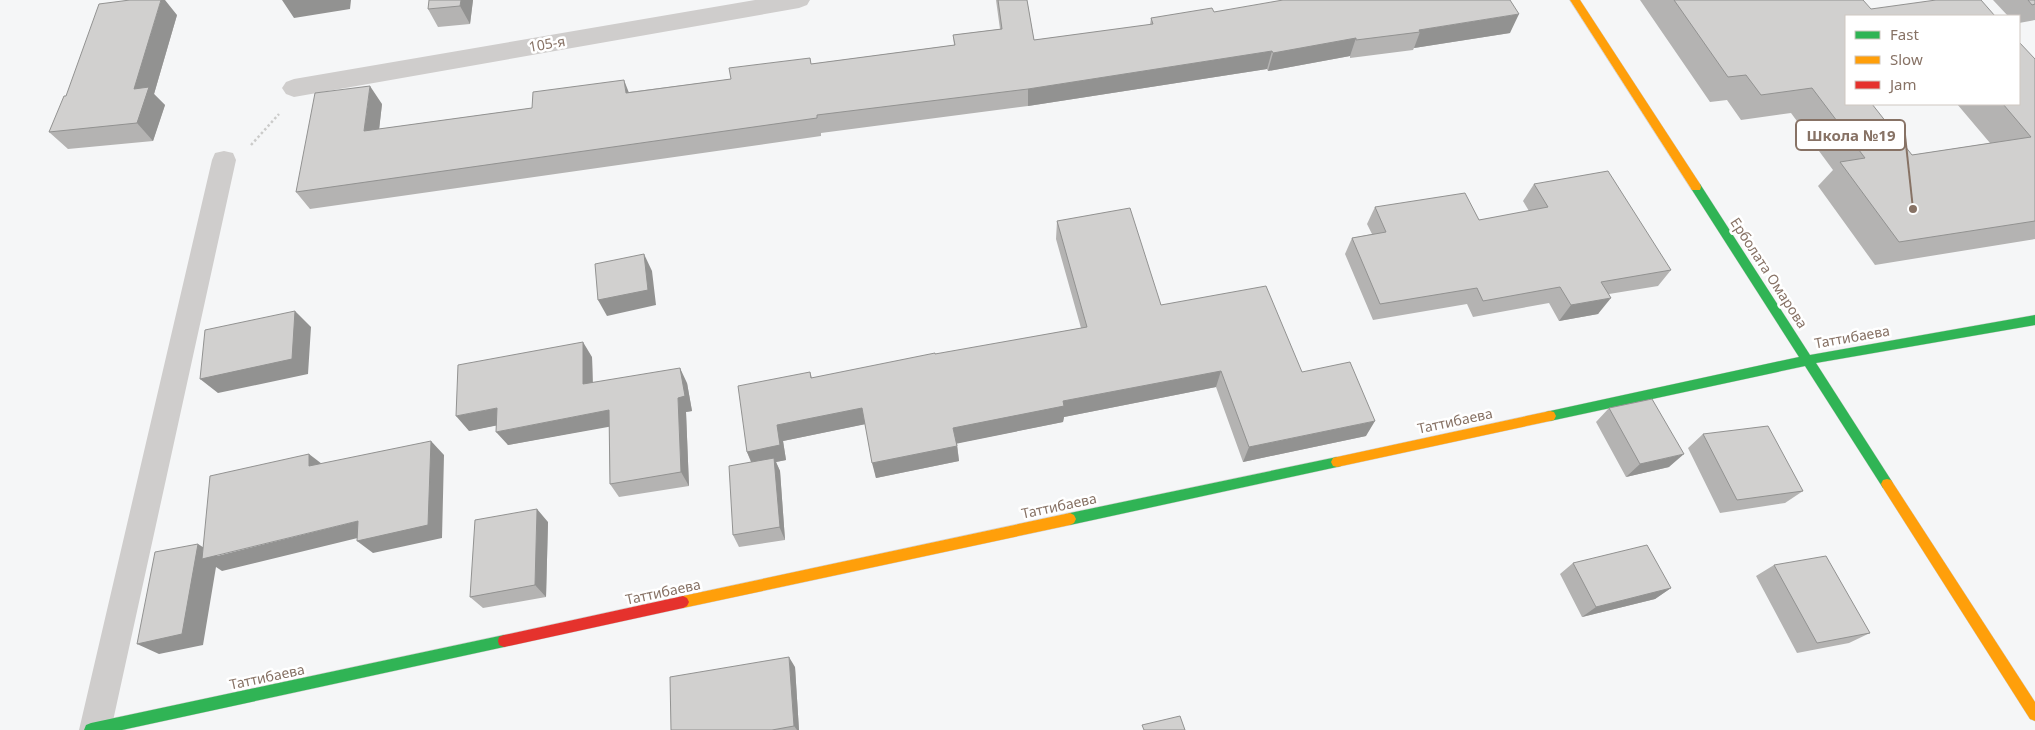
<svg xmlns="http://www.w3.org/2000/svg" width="2035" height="730" font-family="'Noto Sans',sans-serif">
<rect width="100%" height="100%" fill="#f5f6f7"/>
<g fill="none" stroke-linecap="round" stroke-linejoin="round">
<!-- fast casing -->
<g stroke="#d3d2d1" stroke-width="1">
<path id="fast" d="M 1696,183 L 1700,184 L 1810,355 L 2035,315 L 2035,325 L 1816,363 L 1891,480 L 1893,484 L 1891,488 L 1887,489 L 1883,488 L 1805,366 L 1550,421 L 1546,420 L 1544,416 L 1546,412 L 1550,411 L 1799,357 L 1692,190 L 1691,187 Z
M 1337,457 L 1341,458 L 1343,462 L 1341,466 L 1337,467 L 1070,525 L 1066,523 L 1064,519 L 1066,515 L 1070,513 Z
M 504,635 L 509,637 L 510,641 L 509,645 L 504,647 L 122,730 L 84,730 L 86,725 L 91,723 Z"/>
</g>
<!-- slow casing -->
<g stroke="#d3d2d1" stroke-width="1">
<path id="slow" d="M 1570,0 L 1580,0 L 1700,184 L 1701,187 L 1700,190 L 1692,190 Z
M 1550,411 L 1554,412 L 1556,416 L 1554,420 L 1550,421 L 1337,467 L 1333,466 L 1331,462 L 1333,458 L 1337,457 Z
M 1887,479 L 1891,480 L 2035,702 L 2035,721 L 2030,719 L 1883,488 L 1881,484 L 1883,480 Z
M 1070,513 L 1074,515 L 1076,519 L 1074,523 L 1070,525 L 683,608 L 679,606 L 677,602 L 679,598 L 683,596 Z"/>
</g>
<!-- jam casing -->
<g stroke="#d3d2d1" stroke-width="1">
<path id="jam" d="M 683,596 L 687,598 L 689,602 L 687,606 L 683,608 L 504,647 L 499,645 L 498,641 L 499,637 L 504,635 Z"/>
</g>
<!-- path -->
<path stroke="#cbcbca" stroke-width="2.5" stroke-dasharray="2.5 2.5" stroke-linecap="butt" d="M 251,145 L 279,114"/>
<!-- street -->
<path fill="#cfcdcc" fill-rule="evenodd" d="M 755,0 L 810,0 L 807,5 L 799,8 L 294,97 L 286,94 L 282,88 L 286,82 L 294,79 Z
M 224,151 L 233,153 L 236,160 L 111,730 L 79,730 L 212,160 L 215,153 Z"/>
<!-- fast -->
<use href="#fast" fill="#30b455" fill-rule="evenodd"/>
<!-- slow -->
<use href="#slow" fill="#ff9f0a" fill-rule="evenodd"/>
<!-- jam -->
<use href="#jam" fill="#e5322d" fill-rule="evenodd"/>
</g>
<!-- wall -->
<path fill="#b4b3b2" d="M 473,0 L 470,24 L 438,27 L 428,9 Z
M 996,0 L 1027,0 L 1034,40 L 1150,25 L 1151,18 L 1214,12 L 1510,33 L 1414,48 L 1413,50 L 1350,58 L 1350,56 L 1268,71 L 1267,69 L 1028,106 L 821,133 L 821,136 L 310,209 L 296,192 L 382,104 L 379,129 L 532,108 L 629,92 L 731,79 L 810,58 L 811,64 L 954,45 L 953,35 L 1000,29 Z
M 1640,0 L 1863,0 L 1846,16 L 1846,104 L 1912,155 L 1990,143 L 1957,104 L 2019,104 L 2035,59 L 2035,239 L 1875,265 L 1818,186 L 1833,170 L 1791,113 L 1741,120 L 1727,100 L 1710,102 Z
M 1993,0 L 2035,0 L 2035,20 L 2019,23 L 2019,16 L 2008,16 Z
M 177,15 L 154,94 L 165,105 L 153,141 L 68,149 L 49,132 L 66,96 Z
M 1534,184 L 1671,270 L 1658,286 L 1609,294 L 1598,314 L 1559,321 L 1549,303 L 1473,317 L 1467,304 L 1373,320 L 1345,254 L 1352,238 L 1372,234 L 1367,224 L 1375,207 L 1479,220 L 1529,211 L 1523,201 Z
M 1057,221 L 1161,305 L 1302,372 L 1366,436 L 1243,462 L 1216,387 L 1064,417 L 1063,422 L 957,443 L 959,461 L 876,478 L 865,424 L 783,441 L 786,460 L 776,462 L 780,471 L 785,540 L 739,547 L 733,535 L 751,462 L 747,452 L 810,372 L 812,378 L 1081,328 L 1056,239 Z
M 592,357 L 593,383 L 687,383 L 692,411 L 686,412 L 689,486 L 619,497 L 610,484 L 609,426 L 508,445 L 497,425 L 469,431 Z
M 1609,408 L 1669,467 L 1626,477 L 1596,422 Z
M 1703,434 L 1803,491 L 1785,503 L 1720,513 L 1688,448 Z
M 548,522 L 546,597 L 483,608 L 470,597 Z
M 1573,563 L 1671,588 L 1655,599 L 1582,617 L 1560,574 Z
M 1774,565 L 1870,633 L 1849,643 L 1797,653 L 1756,576 Z
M 795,667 L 799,730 L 671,730 Z"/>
<!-- shaded-wall -->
<path fill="#929291" d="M 161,0 L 165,0 L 177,15 L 154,94 L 165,105 L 153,141 L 137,123 L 134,89 Z
M 282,0 L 351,0 L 350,9 L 294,18 Z
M 461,0 L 473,0 L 470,24 L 460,6 Z
M 1519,14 L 1510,33 L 1414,48 L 1420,32 L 1419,30 Z
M 1356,38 L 1350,56 L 1268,71 L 1273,53 Z
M 1272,51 L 1267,69 L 1028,106 L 1028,89 Z
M 624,80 L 631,98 L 626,93 Z
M 370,86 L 382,104 L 377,148 L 364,131 Z
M 644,254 L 652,271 L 656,305 L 607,316 L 598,300 Z
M 1611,298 L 1598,314 L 1559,321 L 1571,305 Z
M 295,311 L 311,327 L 308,374 L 218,393 L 200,379 Z
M 583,342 L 592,357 L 593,399 L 583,384 Z
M 680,368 L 687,383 L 692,411 L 686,412 L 689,486 L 681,472 L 678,398 Z
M 1221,371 L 1216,387 L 1064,417 L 1063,422 L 955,444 L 953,428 L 1063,401 Z
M 497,408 L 509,423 L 469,431 L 456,416 Z
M 862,408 L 866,424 L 783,441 L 786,460 L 776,462 L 780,471 L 785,540 L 747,452 L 777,425 Z
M 609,410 L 619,425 L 508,445 L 496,432 Z
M 1375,421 L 1366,436 L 1243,462 L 1249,447 Z
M 431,441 L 444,455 L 442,538 L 373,553 L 357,541 Z
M 957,446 L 959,461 L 876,478 L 872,463 Z
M 309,454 L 326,467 L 309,466 Z
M 1684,454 L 1669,467 L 1626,477 L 1640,464 Z
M 537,509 L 548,522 L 546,597 L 535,585 Z
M 358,521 L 374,534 L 222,571 L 216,567 L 203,645 L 159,654 L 137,644 L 198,544 L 217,556 Z
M 1671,588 L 1655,599 L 1582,617 L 1596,607 Z
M 789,657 L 795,667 L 799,730 L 797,730 L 794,726 Z"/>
<!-- building -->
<path fill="#d1d0cf" stroke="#929291" d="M 130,0 L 161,0 L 134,89 L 149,87 L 137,123 L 49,132 L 64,96 L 66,96 L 99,4 Z
M 429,0 L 461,0 L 460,6 L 428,9 Z
M 998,0 L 1027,0 L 1034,40 L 1153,24 L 1151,18 L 1212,8 L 1214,12 L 1283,0 L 1510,0 L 1519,14 L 1419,30 L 1420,32 L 1356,40 L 1356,38 L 1273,53 L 1272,51 L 1028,89 L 817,115 L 817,118 L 296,192 L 315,93 L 370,86 L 364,131 L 532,108 L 533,92 L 624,80 L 626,93 L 731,79 L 729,68 L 810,58 L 811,64 L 955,45 L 953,35 L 1002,29 Z
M 1674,0 L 1863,0 L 1871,9 L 1936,0 L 1981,0 L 1995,16 L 1846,16 L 1846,104 L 1872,104 L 1912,155 L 2031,137 L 2003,104 L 2019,104 L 2019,42 L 2035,59 L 2035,221 L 1899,242 L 1840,162 L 1865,158 L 1812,88 L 1761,95 L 1746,75 L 1728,77 Z
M 2028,0 L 2035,0 L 2035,4 L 2032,5 Z
M 1608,171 L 1671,270 L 1601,282 L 1611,298 L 1571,305 L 1560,287 L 1483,301 L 1477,288 L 1380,304 L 1352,238 L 1386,232 L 1375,207 L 1465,193 L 1479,220 L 1548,207 L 1534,184 Z
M 1130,208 L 1161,305 L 1266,286 L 1302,372 L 1350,362 L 1375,421 L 1249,447 L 1221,371 L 1063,401 L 1064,406 L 953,428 L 957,446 L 872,463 L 862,408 L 777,425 L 780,445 L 747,452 L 738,386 L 810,372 L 811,378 L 935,353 L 935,354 L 1087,327 L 1057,221 Z
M 644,254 L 648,290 L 598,300 L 595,264 Z
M 295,311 L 292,359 L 200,379 L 205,330 Z
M 583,342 L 583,384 L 680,368 L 685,396 L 678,398 L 681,472 L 610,484 L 609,410 L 496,432 L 497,408 L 456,416 L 458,365 Z
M 1652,399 L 1684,454 L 1640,464 L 1609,408 Z
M 1768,426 L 1803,491 L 1737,500 L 1703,434 Z
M 431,441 L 428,525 L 357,541 L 358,521 L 202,559 L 210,476 L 309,454 L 309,466 Z
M 774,458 L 780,527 L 733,535 L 729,466 Z
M 537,509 L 535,585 L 470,597 L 475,520 Z
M 198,544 L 182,634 L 137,644 L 155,552 Z
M 1647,545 L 1671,588 L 1596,607 L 1573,563 Z
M 1826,556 L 1870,633 L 1817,643 L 1774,565 Z
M 789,657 L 794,726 L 772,730 L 671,730 L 670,677 Z
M 1180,716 L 1185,730 L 1144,730 L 1142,725 Z"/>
<g text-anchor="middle" stroke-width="5" stroke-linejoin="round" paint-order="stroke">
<!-- street labels -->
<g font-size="14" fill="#877265" stroke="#fff">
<text transform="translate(547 44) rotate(-10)" y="5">105-я</text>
<text transform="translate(1769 273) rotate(57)" y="5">Ерболата Омарова</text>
<text transform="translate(1852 337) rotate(-10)" y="5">Таттибаева</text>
<text transform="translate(1455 421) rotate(-12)" y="5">Таттибаева</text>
<text transform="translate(1059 506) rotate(-12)" y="5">Таттибаева</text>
<text transform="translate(663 592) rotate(-12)" y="5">Таттибаева</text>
<text transform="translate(267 677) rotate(-12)" y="5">Таттибаева</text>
</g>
</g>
<!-- callouts -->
<path fill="none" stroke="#877265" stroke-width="2" d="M1913 209L1905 135"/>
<circle fill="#877265" stroke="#fff" stroke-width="2" cx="1913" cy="209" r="5"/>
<rect fill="#fff" stroke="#877265" stroke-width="2" x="1796" y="120" width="109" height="30" rx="5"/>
<g font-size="15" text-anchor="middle" font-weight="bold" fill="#877265">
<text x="1851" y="141">Школа №19</text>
</g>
<!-- legend -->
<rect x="1845" y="15" width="175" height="90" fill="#ffffff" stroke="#cfc7c1"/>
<rect x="1855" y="31" width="25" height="8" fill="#30b455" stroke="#cfc7c1"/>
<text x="1890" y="40" font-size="15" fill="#877265">Fast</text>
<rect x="1855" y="56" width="25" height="8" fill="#ff9f0a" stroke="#cfc7c1"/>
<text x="1890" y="65" font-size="15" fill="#877265">Slow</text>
<rect x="1855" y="81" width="25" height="8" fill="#e5322d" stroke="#cfc7c1"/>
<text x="1890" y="90" font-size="15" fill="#877265">Jam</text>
</svg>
